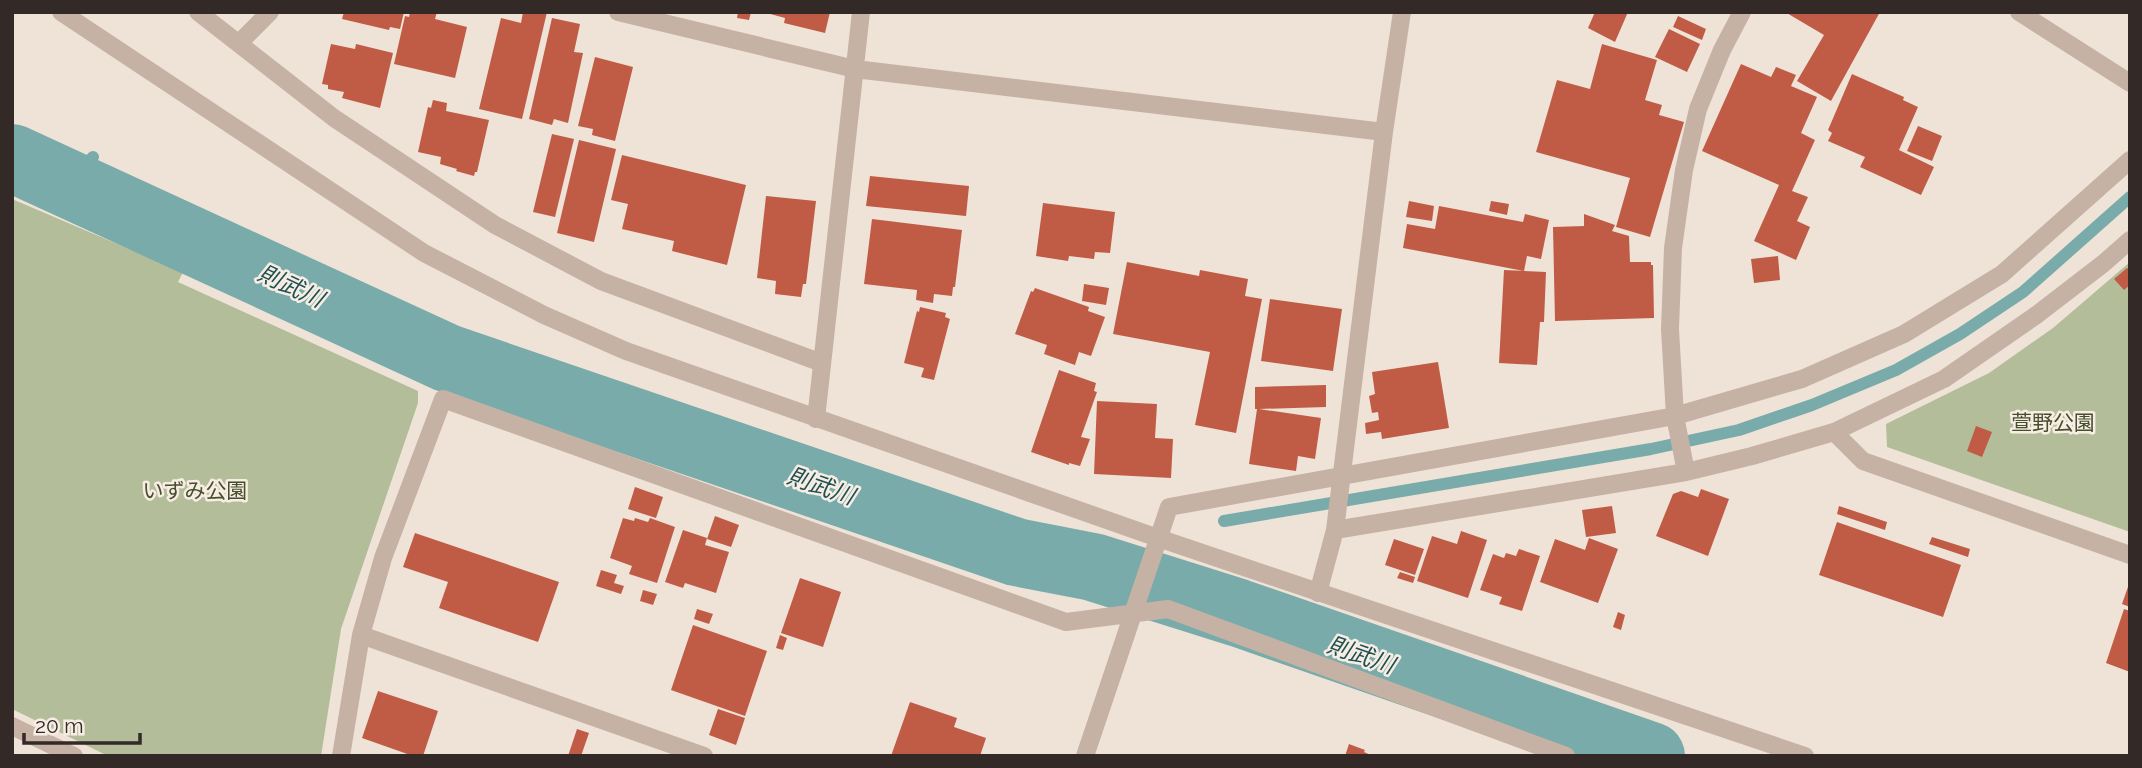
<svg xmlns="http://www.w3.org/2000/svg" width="2142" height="768" font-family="Raleway,'Noto Sans JP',sans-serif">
<rect width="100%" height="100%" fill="#efe3d8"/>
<!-- green -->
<path fill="#b3bd99" d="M 12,199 L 183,272 L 178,282 L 418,391 L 418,403 L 341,629 L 321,756 L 108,756 L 12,709 Z
M 2130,262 L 2130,532 L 1887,447 L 1886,424 L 1989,373 L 2053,328 Z"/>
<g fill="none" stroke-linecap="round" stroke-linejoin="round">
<!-- stream -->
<path stroke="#79abaa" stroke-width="12" d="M 67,183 L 93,157
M 1224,521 L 1651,449 L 1739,430 L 1812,405 L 1896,370 L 1960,334 L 2023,292 L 2130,197"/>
<!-- river -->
<path stroke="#79abaa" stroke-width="68" d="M 12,158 L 447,358 L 1016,552 L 1093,567 L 1239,613 L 1651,756"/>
</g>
<!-- building -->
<path fill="#c05c46" d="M 344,12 L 404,12 L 400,29 L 390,27 L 389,30 L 342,19 Z
M 410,12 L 437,12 L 435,19 L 467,27 L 455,78 L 394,64 L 405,16 L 409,17 Z
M 523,12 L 547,12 L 522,119 L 479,109 L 501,18 L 521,23 Z
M 738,12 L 751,12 L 749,20 L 737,18 Z
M 763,12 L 830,12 L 825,33 L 784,23 L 785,18 Z
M 1595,12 L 1628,12 L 1615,42 L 1588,28 Z
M 1785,12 L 1880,12 L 1831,101 L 1797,81 L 1824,35 Z
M 1678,16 L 1706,29 L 1702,40 L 1673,27 Z
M 552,18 L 580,24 L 574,52 L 583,53 L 568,123 L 554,119 L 552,125 L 529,119 Z
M 1669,29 L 1700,44 L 1687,72 L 1655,57 Z
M 331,44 L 355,49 L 356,44 L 393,53 L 380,108 L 342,98 L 344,92 L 328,89 L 328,85 L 322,84 Z
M 1602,44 L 1657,60 L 1645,100 L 1662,105 L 1659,115 L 1684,122 L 1650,237 L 1616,227 L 1630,178 L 1536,152 L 1557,80 L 1590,89 Z
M 595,57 L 633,67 L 615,141 L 592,135 L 593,129 L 578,126 Z
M 1741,64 L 1771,77 L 1776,67 L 1796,75 L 1791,86 L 1817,97 L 1801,133 L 1815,140 L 1792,191 L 1808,197 L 1797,221 L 1810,227 L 1796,260 L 1754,241 L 1779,185 L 1702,151 Z
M 1852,74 L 1904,97 L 1903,100 L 1918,107 L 1899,150 L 1934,167 L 1921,195 L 1860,167 L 1865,157 L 1828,141 L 1832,133 L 1828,130 Z
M 433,100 L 447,103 L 446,111 L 489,120 L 477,172 L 475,172 L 474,176 L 456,171 L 457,169 L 440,164 L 441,157 L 418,152 L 428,107 L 431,108 Z
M 1918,126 L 1942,136 L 1932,161 L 1907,151 Z
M 552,134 L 574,139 L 555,217 L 533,212 Z
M 579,140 L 616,149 L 594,242 L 557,233 Z
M 622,155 L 746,185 L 727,265 L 672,251 L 674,241 L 622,229 L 628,204 L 611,200 Z
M 870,176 L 969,186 L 966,216 L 866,206 Z
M 766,196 L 816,201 L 806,284 L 803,284 L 801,297 L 775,294 L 776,281 L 757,278 Z
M 1409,201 L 1434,206 L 1432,221 L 1406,217 Z
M 1491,201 L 1509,204 L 1507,215 L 1489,211 Z
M 1043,203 L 1115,212 L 1110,253 L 1095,252 L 1094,259 L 1069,256 L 1068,261 L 1036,256 Z
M 1439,206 L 1523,222 L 1525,214 L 1549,220 L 1541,259 L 1527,256 L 1524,271 L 1403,248 L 1407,224 L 1435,229 Z
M 1584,214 L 1615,225 L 1612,231 L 1629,236 L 1630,262 L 1651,262 L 1651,265 L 1653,265 L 1654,318 L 1555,321 L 1553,227 L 1584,226 Z
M 872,219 L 962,230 L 955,287 L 953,287 L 952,296 L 934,294 L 933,303 L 916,300 L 917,290 L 864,284 Z
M 1778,256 L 1780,280 L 1754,283 L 1751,259 Z
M 1127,262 L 1199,276 L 1200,270 L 1248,279 L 1245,296 L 1262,299 L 1236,433 L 1195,425 L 1210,352 L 1113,334 Z
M 2127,268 L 2130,270 L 2130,285 L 2124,290 L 2114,279 Z
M 1504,270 L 1546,272 L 1544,322 L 1540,322 L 1537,365 L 1499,363 Z
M 1084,284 L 1109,288 L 1106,305 L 1082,301 Z
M 1035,288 L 1089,307 L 1088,311 L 1105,317 L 1091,356 L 1079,352 L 1075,365 L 1044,354 L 1047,345 L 1015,334 L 1031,291 L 1033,292 Z
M 1270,299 L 1342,309 L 1333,371 L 1261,361 Z
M 920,307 L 946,313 L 945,317 L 950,319 L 934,380 L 921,377 L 924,368 L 904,363 L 917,311 L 919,312 Z
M 1438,362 L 1449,428 L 1382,439 L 1381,432 L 1366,434 L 1365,423 L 1379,420 L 1378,412 L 1372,413 L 1369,396 L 1375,394 L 1372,372 Z
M 1059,370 L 1096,383 L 1094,391 L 1097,392 L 1081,437 L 1090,439 L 1080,466 L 1069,463 L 1069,465 L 1031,452 Z
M 1326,385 L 1326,407 L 1259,409 L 1321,418 L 1315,459 L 1298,456 L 1296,471 L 1249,464 L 1257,409 L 1255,409 L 1255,387 Z
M 1097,401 L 1157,404 L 1155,438 L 1173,439 L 1171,478 L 1094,474 Z
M 1976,426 L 1992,432 L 1982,457 L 1967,451 Z
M 635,487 L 663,497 L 656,518 L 628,509 Z
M 1701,489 L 1729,499 L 1708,556 L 1656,536 L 1673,494 L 1681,491 L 1698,497 Z
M 1612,506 L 1616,533 L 1586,537 L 1582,510 Z
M 1839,506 L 1887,522 L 1885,530 L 1837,514 Z
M 715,516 L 739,525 L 731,547 L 707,539 Z
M 623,518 L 634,521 L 635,518 L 648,522 L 650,518 L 675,527 L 657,583 L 629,574 L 632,566 L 610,558 Z
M 1837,522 L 1961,565 L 1943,617 L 1819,575 Z
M 683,530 L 707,538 L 705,545 L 729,552 L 716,593 L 685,583 L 683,588 L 665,582 Z
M 1461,531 L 1487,540 L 1468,598 L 1417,581 L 1432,536 L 1457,544 Z
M 415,533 L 559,582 L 538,642 L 439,608 L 448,582 L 403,567 Z
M 1932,537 L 1970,549 L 1968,557 L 1929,544 Z
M 1589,538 L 1618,549 L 1598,603 L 1540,582 L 1555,539 L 1585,550 Z
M 1394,539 L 1424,549 L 1415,575 L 1385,565 Z
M 1519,549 L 1540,556 L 1522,611 L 1499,604 L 1502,597 L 1480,590 L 1493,554 L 1504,558 L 1506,553 L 1516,556 Z
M 601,570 L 617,575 L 614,583 L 624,586 L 621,594 L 596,586 Z
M 1400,572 L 1415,577 L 1413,583 L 1397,578 Z
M 800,578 L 841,592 L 823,647 L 781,633 Z
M 2129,584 L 2130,584 L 2130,607 L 2122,604 Z
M 643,590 L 657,594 L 653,605 L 640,601 Z
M 697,609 L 713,614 L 709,624 L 694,619 Z
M 2124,609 L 2130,611 L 2130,672 L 2106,663 Z
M 1618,612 L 1625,615 L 1621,630 L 1613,627 Z
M 693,625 L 767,651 L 745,716 L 671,690 Z
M 780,635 L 787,638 L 783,650 L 776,648 Z
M 378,691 L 438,711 L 423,756 L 413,756 L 362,738 Z
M 910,702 L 957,718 L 954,727 L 986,738 L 980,756 L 891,756 Z
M 718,709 L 745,718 L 736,745 L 709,735 Z
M 577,729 L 589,733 L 581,756 L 568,756 Z
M 1349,744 L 1365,750 L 1364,752 L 1373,756 L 1345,756 Z"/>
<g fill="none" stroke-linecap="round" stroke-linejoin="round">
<!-- minor -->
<path stroke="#c6b2a5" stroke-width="18" d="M 198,12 L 334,118 L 495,225 L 601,281 L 822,363
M 618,12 L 855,69 L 1384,132
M 2019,12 L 2130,83
M 239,43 L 270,12
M 816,419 L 861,12
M 1834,432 L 1863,461 L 2130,555
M 1686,472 L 1675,416 L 1670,329 L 1673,248 L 1684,170 L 1698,109 L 1722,50 L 1742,12
M 1335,530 L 1384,132 L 1402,12
M 1318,593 L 1335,530 L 1686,472 L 1752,456 L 1834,432 L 1944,379 L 2035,316 L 2104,263 L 2130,240
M 361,635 L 704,756
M 12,726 L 74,756
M 341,756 L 361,635 L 383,558 L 443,399 L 1066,622 L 1168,609 L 1566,756
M 1085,756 L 1169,507 L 1675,416 L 1802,379 L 1904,334 L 2002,274 L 2130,160"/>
<!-- tertiary -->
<path stroke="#c6b2a5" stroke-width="18" d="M 61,12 L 424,253 L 544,315 L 626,351 L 1158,538 L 1805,756"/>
</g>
<g text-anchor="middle" stroke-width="5" stroke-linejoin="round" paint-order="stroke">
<!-- park labels -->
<g font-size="21" fill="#444f2b" stroke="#f8ede4">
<text x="2053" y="430">萱野公園</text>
<text x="195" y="498">いずみ公園</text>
</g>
<!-- water labels -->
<g font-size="23" font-style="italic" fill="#1e5152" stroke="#f8ede4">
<text transform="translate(291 286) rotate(25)" y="8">則武川</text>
<text transform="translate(821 486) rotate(19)" y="8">則武川</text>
<text transform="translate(1361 655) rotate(19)" y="8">則武川</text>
</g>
</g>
<!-- border -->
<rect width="2142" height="768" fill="none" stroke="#332926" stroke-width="28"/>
<!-- scale -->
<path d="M24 733v10h116v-10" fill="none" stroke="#332926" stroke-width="3.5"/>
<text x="35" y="733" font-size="21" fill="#332926" stroke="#f8ede4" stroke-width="5" paint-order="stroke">20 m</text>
</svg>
